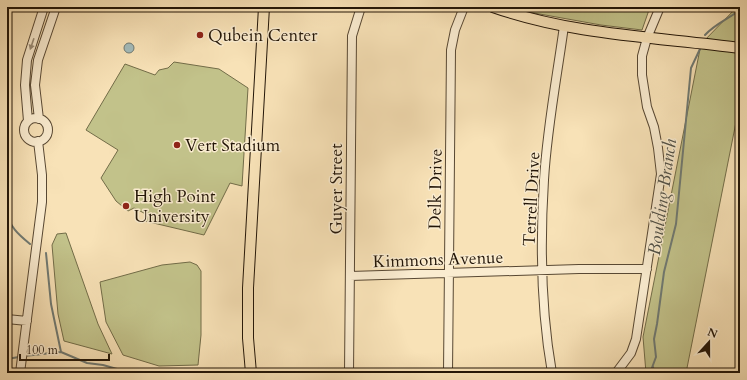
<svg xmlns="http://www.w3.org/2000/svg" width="747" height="380" font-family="Cardo,serif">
<rect width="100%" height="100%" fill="#f8e2b7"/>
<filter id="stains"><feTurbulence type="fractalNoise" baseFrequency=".005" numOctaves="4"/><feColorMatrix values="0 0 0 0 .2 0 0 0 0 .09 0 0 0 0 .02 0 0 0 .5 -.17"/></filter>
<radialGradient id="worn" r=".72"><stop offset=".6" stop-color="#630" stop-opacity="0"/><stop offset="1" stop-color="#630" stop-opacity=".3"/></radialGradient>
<!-- green -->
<path fill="#c2c28a" stroke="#726c48" d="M 525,7 L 650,7 L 642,30 L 601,25 L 523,11 Z
M 737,7 L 740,7 L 740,102 L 686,373 L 646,373 L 643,337 L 701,44 Z
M 174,62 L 219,69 L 248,88 L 242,186 L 230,183 L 204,235 L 145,221 L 147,218 L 144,213 L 134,208 L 128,211 L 116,201 L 101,178 L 118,150 L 86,130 L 125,64 L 155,75 L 159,70 L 168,68 Z
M 66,233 L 98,324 L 112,354 L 64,341 L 58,314 L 52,245 L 57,234 Z
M 190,262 L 197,265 L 201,271 L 201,335 L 198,365 L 159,366 L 123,355 L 106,322 L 100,282 L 162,265 Z"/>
<!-- water -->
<path fill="#a3bbba" stroke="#6f7972" d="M124 48a5 5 0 1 1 10 0a5 5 0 1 1-10 0Z"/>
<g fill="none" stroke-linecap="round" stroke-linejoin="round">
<!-- stream -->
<path stroke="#6f7972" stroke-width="2" d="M 705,35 C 715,24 728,19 740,10
M 7,210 C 8,226 19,235 30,244
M 46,253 L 51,304 L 61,352
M 24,356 L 61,352 L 87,363 L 103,365 L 131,373
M 7,359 L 19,357
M 653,367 L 654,373
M 650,373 L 656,357 L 654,339 L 657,324 L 664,272 L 676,224 L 691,68 L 700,49"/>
<!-- minor casing -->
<g stroke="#584833" stroke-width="10">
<path id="minor" d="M24 130a12 12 0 1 1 24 0a12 12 0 1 1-24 0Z
M 39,119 L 35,85 L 38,60 L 56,7
M 28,121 L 25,85 L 27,60 L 44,7
M 350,276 L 579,269 L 647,269
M 7,319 L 27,321
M 20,373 L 42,202 L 42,175 L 38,141
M 349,373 L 352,36 L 361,7
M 448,373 L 451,50 L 455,30 L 464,7
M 552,373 C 541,310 540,243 544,180 C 547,128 557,77 564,26
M 616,373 L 631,353 L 636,339 L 661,174 L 658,148 L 654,127 L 647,107 L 642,75 L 642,56 L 647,38 L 660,7"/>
</g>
<!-- major casing -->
<g stroke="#221507" stroke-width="12">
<path id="major" d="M 493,7 C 572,35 657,37 740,48
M 251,373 L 248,338 L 248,288 L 264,7"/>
</g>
<!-- minor -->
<use href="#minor" stroke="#faecd0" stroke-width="8"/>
<!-- major -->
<use href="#major" stroke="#f8e2b7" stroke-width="10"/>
</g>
<!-- one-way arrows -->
<defs><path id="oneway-solid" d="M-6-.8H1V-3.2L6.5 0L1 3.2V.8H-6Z"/></defs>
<use fill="#998b76" href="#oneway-solid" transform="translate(32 44) rotate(109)"/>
<!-- markers -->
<g fill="#8f2418" stroke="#faecd0" stroke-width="1.5">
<circle cx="200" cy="35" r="4"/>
<circle cx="177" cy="145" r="4"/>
<circle cx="126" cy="206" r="4"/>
</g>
<g text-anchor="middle" stroke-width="3" stroke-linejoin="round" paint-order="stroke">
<!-- poi labels -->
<g font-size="17" fill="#221507" stroke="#faecd0" text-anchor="start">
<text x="208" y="41">Qubein Center</text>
<text x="185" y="151">Vert Stadium</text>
<text x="134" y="202">High Point<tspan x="134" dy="20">University</tspan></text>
</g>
<!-- street labels -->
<g font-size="17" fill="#221507" stroke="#faecd0">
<text transform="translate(336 189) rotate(-90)" y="6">Guyer Street</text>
<text transform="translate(435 189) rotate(-89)" y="6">Delk Drive</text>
<text transform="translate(531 199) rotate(-87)" y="6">Terrell Drive</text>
<text transform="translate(438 259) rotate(-2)" y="6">Kimmons Avenue</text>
</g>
<!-- water labels -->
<g font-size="18" font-style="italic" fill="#4f4f46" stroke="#faecd0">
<text transform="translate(662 197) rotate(-82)" y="6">Boulding Branch</text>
</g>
</g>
<!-- margin -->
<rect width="747" height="380" fill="none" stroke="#f8e2b7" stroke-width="24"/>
<rect x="8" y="8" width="731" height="364" fill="none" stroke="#221507" stroke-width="2"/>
<rect x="12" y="12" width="723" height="356" fill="none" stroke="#221507"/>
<!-- north arrow -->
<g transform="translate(709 342) rotate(21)" stroke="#faecd0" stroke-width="3" paint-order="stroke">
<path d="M0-3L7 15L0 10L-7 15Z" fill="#221507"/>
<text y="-6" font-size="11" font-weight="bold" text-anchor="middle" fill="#221507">N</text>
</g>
<!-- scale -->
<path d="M20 354v6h89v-6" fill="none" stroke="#221507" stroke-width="2"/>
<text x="26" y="354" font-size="12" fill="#221507" stroke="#faecd0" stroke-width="3" paint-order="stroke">100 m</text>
<rect width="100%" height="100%" filter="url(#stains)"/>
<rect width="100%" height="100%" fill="url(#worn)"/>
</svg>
